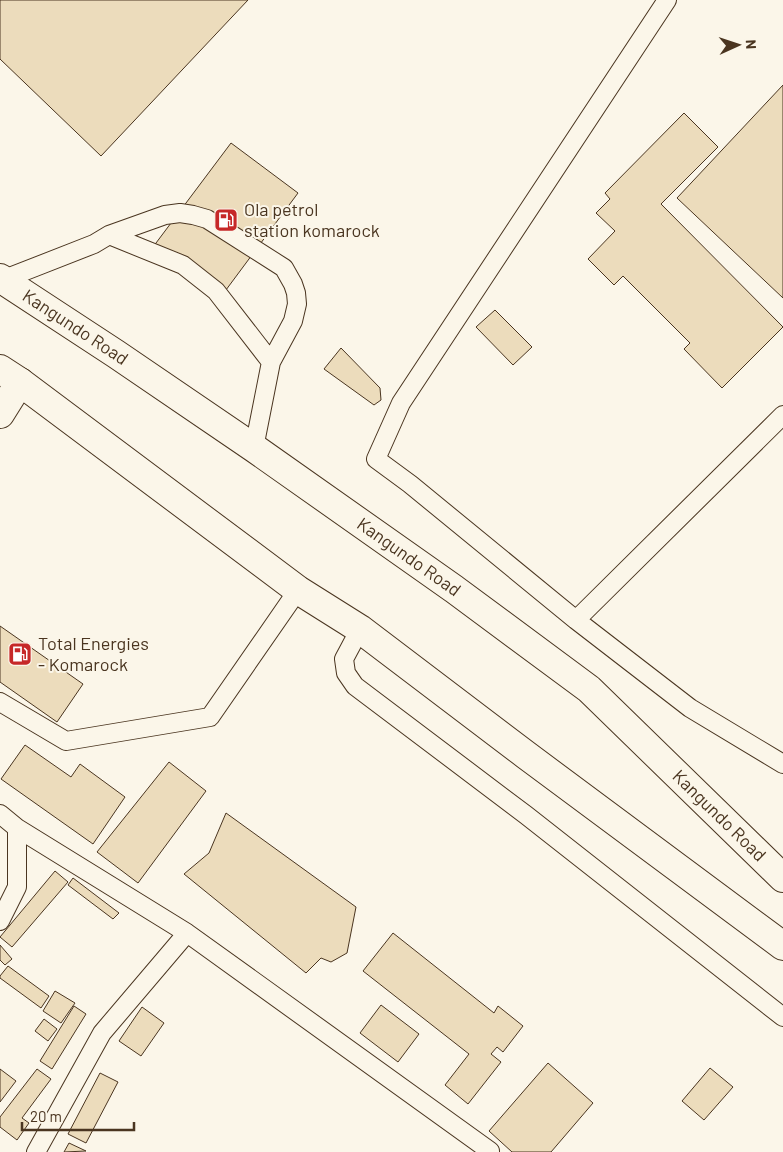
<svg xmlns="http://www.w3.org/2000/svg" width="783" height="1152" font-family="Barlow,sans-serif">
<rect width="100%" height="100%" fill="#fbf6e9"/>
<!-- building -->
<path fill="#ecdcbc" stroke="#4a3520" d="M 0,0 L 248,0 L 101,156 L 0,59 Z
M 783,85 L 783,298 L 677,198 Z
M 684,113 L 718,147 L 661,204 L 783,327 L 722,388 L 684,349 L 690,343 L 623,276 L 614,285 L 588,259 L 615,231 L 596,213 L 610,199 L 605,193 Z
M 231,143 L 298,193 L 220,298 L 153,247 Z
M 495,310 L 532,347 L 513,365 L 476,327 Z
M 341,348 L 380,388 L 381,400 L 374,405 L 324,369 Z
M 0,626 L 83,684 L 57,722 L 0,682 Z
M 25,745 L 71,777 L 80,764 L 125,797 L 93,844 L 1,779 Z
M 169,762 L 206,791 L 138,883 L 97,852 Z
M 226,813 L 356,907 L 347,953 L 331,962 L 321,958 L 306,973 L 184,874 L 209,853 Z
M 55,871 L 68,882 L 12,947 L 0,937 Z
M 73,878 L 119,913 L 113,919 L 68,885 Z
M 393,933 L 494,1013 L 498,1006 L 523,1026 L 503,1052 L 497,1047 L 491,1054 L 501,1062 L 468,1104 L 445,1085 L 469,1054 L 363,971 Z
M 0,945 L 12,959 L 5,965 L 0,960 Z
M 8,966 L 49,996 L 41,1008 L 0,978 L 0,976 Z
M 55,991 L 75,1003 L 61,1023 L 43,1011 Z
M 381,1005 L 419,1034 L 398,1062 L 360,1033 Z
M 74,1006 L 86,1014 L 52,1069 L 40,1061 Z
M 142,1007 L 164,1023 L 141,1056 L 119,1041 Z
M 44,1019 L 57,1029 L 48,1041 L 35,1031 Z
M 548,1063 L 593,1103 L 551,1152 L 512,1152 L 489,1131 Z
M 710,1068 L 733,1087 L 704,1120 L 682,1101 Z
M 0,1069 L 16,1081 L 0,1102 Z
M 37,1069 L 51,1079 L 22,1118 L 29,1123 L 17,1140 L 0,1127 L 0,1117 Z
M 100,1073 L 118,1082 L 86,1143 L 68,1134 Z
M 69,1143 L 86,1151 L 64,1152 Z"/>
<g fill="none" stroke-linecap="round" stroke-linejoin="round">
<!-- lane casing -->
<g stroke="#4a3520" stroke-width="20">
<path id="lane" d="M 667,0 L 401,403 L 376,459 L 410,484 L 576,620 L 690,708 L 783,764
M 109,235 L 183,265 L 216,291 L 271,362
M 2,280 L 94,244 L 109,235 L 165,215 L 180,213 L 193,215 L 207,219 L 284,268 L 293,284 L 296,293 L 297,304 L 293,321 L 271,362 L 254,448
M 576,620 L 783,415
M 360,629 L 344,659 L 346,673 L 355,686 L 526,815 L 783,1017
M 0,702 L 66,741 L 210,717 L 298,590
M 0,814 L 17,828 L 187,933 L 490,1151 L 490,1152
M 0,921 L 17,887 L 17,828
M 36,1152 L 102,1033 L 187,933"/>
</g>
<!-- secondary casing -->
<g stroke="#4a3520" stroke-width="30">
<path id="secondary" d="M 0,414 L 20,382"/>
</g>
<!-- highway casing -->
<g stroke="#4a3520" stroke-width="30">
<g id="highway">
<path id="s1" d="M 0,278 L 116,354 L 254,448 L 454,589 L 589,689 L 783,878"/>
<path d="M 0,369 L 20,382 L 298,590 L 360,629 L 526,755 L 783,946"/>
</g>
</g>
<!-- lane -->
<use href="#lane" stroke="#fbf6e9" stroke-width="18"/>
<!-- secondary -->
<use href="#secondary" stroke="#fbf6e9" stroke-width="28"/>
<!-- highway -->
<use href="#highway" stroke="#fbf6e9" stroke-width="28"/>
</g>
<!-- icons -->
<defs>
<g id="fuel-square" transform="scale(1.25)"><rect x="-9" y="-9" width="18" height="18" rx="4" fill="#c62828" stroke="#fbf6e9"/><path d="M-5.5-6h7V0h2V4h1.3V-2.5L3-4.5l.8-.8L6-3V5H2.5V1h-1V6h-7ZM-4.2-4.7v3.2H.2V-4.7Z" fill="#fff"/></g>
</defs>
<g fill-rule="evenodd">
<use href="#fuel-square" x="226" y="220"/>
<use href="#fuel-square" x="20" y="654"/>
</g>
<g text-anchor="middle" stroke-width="4" stroke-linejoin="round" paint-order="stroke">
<!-- poi labels -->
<g font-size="18" fill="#4a3520" stroke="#fbf6e9" text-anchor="start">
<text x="244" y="216">Ola petrol<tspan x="244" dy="21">station komarock</tspan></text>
<text x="38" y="650">Total Energies<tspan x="38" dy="21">- Komarock</tspan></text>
</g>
<!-- street labels -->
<g font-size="18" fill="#4a3520" stroke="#fbf6e9">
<text dy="6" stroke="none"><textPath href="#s1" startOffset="90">Kangundo Road</textPath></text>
<text dy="6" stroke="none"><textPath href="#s1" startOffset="495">Kangundo Road</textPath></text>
<text dy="6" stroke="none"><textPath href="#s1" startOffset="900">Kangundo Road</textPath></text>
</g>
</g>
<!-- north arrow -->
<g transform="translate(738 45) rotate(87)" stroke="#fbf6e9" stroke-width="4" paint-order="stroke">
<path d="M0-4L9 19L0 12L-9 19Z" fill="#4a3520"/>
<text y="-8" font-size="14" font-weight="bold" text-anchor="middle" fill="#4a3520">N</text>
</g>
<!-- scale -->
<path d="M22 1122v8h112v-8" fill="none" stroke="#4a3520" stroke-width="2.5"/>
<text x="30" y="1122" font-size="15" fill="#4a3520" stroke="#fbf6e9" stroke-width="4" paint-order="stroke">20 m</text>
</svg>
